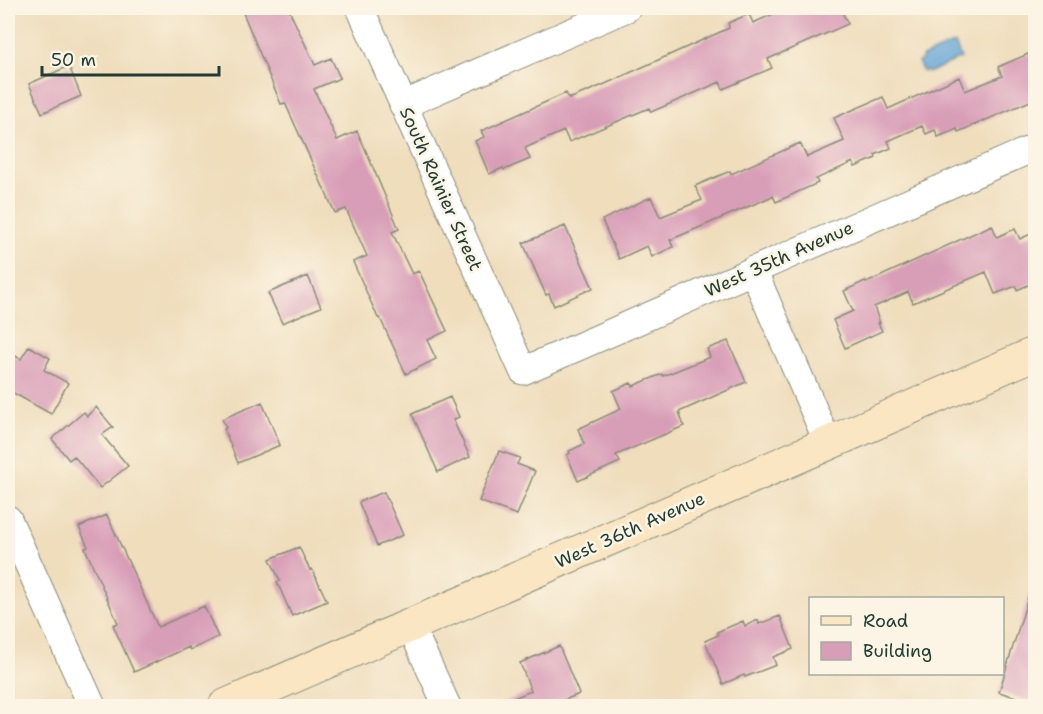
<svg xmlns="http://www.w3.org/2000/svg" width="1043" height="714" font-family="'Shantell Sans',sans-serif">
<rect width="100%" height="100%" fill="#fcf5e5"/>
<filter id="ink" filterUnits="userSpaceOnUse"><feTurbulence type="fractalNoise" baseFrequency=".0167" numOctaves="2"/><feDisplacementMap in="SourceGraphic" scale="12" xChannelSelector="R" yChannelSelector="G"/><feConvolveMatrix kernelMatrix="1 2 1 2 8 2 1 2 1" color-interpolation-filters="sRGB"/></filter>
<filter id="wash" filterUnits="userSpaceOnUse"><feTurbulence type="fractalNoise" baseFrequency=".008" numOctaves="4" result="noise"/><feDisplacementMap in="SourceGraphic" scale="24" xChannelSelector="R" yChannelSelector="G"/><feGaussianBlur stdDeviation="1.35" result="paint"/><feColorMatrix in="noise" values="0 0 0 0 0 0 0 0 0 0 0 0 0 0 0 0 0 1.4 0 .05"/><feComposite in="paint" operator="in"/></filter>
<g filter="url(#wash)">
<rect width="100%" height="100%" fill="#efddbc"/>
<!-- water -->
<path fill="#63a4d6" stroke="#417085" stroke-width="1.5" d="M 955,43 L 961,58 L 928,73 L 927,70 L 923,72 L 918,62 L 922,60 L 922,57 Z"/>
<g id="blocks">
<!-- building -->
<path fill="#d89db7" d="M 241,8 L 288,8 L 315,65 L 331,58 L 340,78 L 314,89 L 337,140 L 357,131 L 366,151 L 399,229 L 392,232 L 412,274 L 419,271 L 447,331 L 427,340 L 436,359 L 406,374 L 380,318 L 378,318 L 353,262 L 367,256 L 346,209 L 335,213 L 285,103 L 281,104 Z
M 787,8 L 840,8 L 848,24 L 768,59 L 772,68 L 723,89 L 720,82 L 651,112 L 649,108 L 569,142 L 564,131 L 525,148 L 530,159 L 504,170 L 503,168 L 489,174 L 475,141 L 484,137 L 481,131 L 566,93 L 569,99 L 603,85 L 729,28 L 728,23 L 749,14 L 753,23 Z
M 1035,51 L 1035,99 L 958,132 L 957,129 L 938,137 L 935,130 L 926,134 L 922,126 L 888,141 L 891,148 L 875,155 L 876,158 L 855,167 L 853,162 L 816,179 L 818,183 L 776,202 L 773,196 L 670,240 L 673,247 L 652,257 L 647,246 L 619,259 L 602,220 L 651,197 L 660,217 L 702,200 L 695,186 L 730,171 L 731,174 L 800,143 L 807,157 L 844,141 L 834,118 L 883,97 L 888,109 L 959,77 L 965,91 L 1002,76 L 998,67 Z
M 69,66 L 81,96 L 42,113 L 29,84 Z
M 992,225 L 997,237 L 1015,229 L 1020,239 L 1035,232 L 1035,282 L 1017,290 L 1016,286 L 995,294 L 986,272 L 913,303 L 908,292 L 874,307 L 880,323 L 878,323 L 882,331 L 845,348 L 833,320 L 853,311 L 844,291 L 865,281 L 866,283 Z
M 565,226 L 593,288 L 554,306 L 549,294 L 546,295 L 523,243 Z
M 308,276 L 321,307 L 282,323 L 268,293 Z
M 728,341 L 746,382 L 679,412 L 684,426 L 616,455 L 620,462 L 578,481 L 567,455 L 570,453 L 569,451 L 584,444 L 578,429 L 621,409 L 613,391 L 631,383 L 633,386 L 662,374 L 663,376 L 710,357 L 707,349 Z
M 29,346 L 50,358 L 44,370 L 68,383 L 51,414 L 8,390 L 8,352 L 21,359 Z
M 450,397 L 459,417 L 453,420 L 470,457 L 438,472 L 412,414 Z
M 262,402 L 280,445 L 238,463 L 224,429 L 226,428 L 222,419 Z
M 96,407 L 113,427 L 102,435 L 128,466 L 100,488 L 74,456 L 69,460 L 52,439 L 84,412 L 87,416 Z
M 499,451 L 520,458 L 517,464 L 535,471 L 517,515 L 479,501 Z
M 384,492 L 403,535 L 377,546 L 359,503 L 360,501 Z
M 107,515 L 158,627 L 204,606 L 218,637 L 190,650 L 189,647 L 134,672 L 113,625 L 118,623 L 85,548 L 88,547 L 79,527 Z
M 299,547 L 310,570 L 312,569 L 327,601 L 292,616 L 277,582 L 280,581 L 270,559 Z
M 1031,588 L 1035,589 L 1035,691 L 1032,702 L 999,692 Z
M 780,616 L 793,649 L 773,657 L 776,665 L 745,677 L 744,675 L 723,684 L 705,641 L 718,635 L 717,632 L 743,621 L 745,626 L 758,620 L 759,624 Z
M 559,646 L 579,694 L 550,706 L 494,706 L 531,691 L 520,663 Z"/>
</g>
</g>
<g filter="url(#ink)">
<use href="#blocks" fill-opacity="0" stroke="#878d78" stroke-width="1.5"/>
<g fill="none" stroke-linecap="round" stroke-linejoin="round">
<!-- street casing -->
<g stroke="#878d78" stroke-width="29">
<path id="street" d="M 360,8 L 523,371 L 1036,147
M 403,105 L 627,8
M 753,270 L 828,443
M 8,519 L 92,706
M 410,625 L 447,706"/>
</g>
<!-- secondary casing -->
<g stroke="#878d78" stroke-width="35">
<path id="secondary" d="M 225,706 L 1036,353"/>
</g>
<!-- street -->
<use href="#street" stroke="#fff" stroke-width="27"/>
<!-- secondary -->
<use href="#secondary" stroke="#fbe6c4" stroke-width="33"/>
</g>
</g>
<g text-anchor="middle" stroke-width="5" stroke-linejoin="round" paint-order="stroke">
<!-- street labels -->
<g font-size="18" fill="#1f3d34" stroke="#fcf5e5">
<text transform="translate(441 189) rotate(66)" y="6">South Rainier Street</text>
<text transform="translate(779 259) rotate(-24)" y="6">West 35th Avenue</text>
<text transform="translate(630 530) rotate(-24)" y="6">West 36th Avenue</text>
</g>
</g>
<!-- margin -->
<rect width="1043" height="714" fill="none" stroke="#fcf5e5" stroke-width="30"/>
<!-- legend -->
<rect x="809" y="597" width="195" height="78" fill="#fcf5e5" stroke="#a4ab9e" stroke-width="1.5"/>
<rect x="821" y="616" width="30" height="9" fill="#fbe6c4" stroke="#a4ab9e" stroke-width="1.5"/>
<text x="863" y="627" font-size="18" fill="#1f3d34">Road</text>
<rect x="821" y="642" width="30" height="18" fill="#d89db7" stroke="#a4ab9e" stroke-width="1.5"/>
<text x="863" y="657" font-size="18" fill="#1f3d34">Building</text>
<!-- scale -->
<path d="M42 66v9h177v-9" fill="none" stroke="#1f3d34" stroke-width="3"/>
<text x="51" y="66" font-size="18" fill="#1f3d34" stroke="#fcf5e5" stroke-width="4.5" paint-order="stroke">50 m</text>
</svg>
